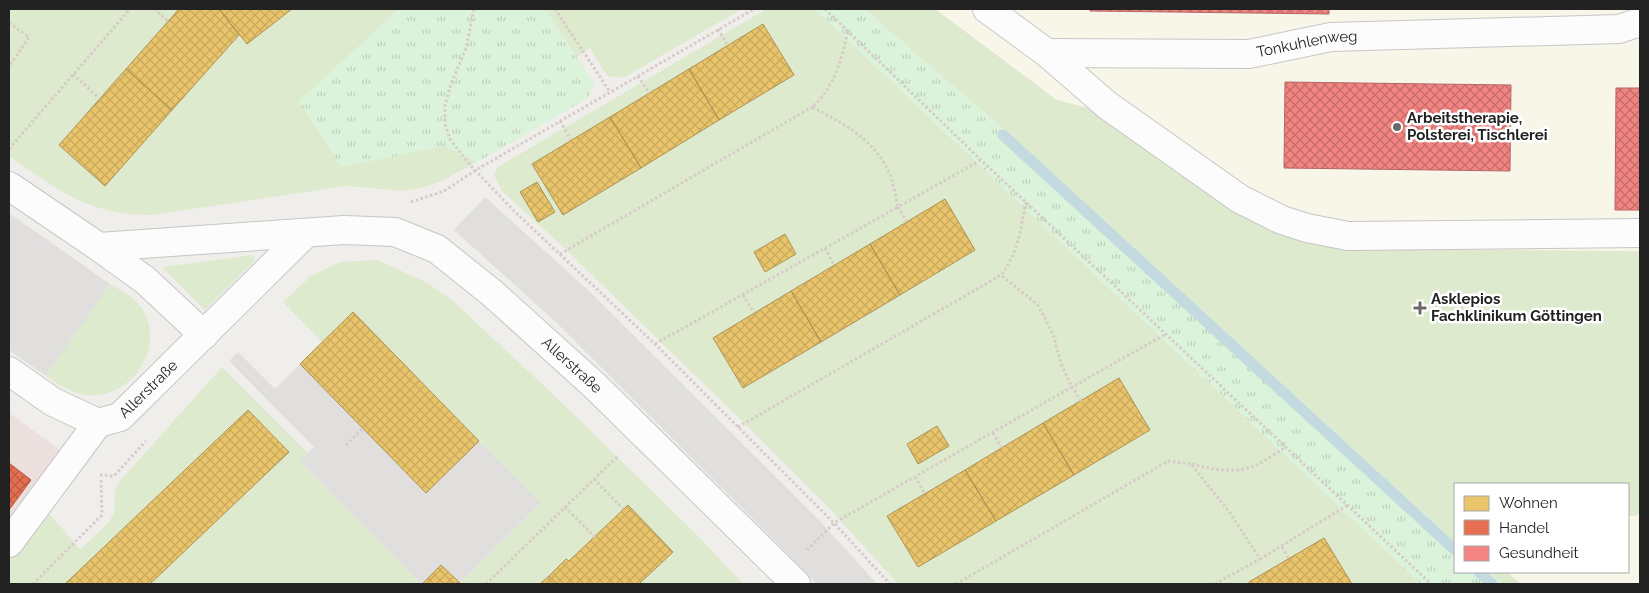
<svg xmlns="http://www.w3.org/2000/svg" width="1649" height="593" font-family="Raleway,sans-serif">
<defs>
<pattern id="park-tufts" width="24" height="20" patternUnits="userSpaceOnUse" patternTransform="scale(1.25)"><rect width="24" height="20" fill="#dcf3db"/><path d="M3 7l-1-3M5 7V3M7 7l1-3M15 17l-1-3M17 17v-4M19 17l1-3" fill="none" stroke="#bcd0bc"/></pattern>
<pattern id="homes-cross-hatch" width="8" height="8" patternUnits="userSpaceOnUse" patternTransform="scale(1.25)"><rect width="8" height="8" fill="#e9c46a"/><path d="M0 0l8 8M0 8l8-8" fill="none" stroke="#c8a85c"/></pattern>
<pattern id="shops-cross-hatch" width="8" height="8" patternUnits="userSpaceOnUse" patternTransform="scale(1.25)"><rect width="8" height="8" fill="#e76f51"/><path d="M0 0l8 8M0 8l8-8" fill="none" stroke="#bb5b43"/></pattern>
<pattern id="health-cross-hatch" width="8" height="8" patternUnits="userSpaceOnUse" patternTransform="scale(1.25)"><rect width="8" height="8" fill="#f28482"/><path d="M0 0l8 8M0 8l8-8" fill="none" stroke="#c46c6a"/></pattern>
</defs>
<rect width="100%" height="100%" fill="#f0eeeb"/>
<!-- commercial -->
<path fill="#ece0de" d="M 9,413 L 60,450 L 9,522 Z"/>
<!-- education -->
<path fill="#f7f6e9" d="M 864,9 L 1640,9 L 1640,584 L 1502,584 L 1488,572 L 1628,572 L 1628,484 L 1455,484 L 1455,542 L 1007,132 Z"/>
<!-- grass -->
<path fill="#ddeacd" d="M 9,9 L 742,9 L 623,78 L 607,76 L 590,48 L 577,57 L 594,83 L 588,98 L 477,162 L 441,181 L 428,186 L 404,191 L 346,186 L 151,215 C 87,214 59,191 9,156 Z
M 762,9 L 815,9 L 1421,584 L 898,584 L 831,510 L 738,417 L 561,245 L 502,191 L 494,174 L 498,167 L 763,11 Z
M 864,9 L 935,9 L 1057,100 L 1096,110 L 1245,216 L 1367,249 L 1640,251 L 1640,513 L 1636,516 L 1628,516 L 1628,484 L 1455,484 L 1455,521 L 1452,522 L 1455,524 L 1455,542 L 1007,132 Z
M 9,249 L 93,308 L 110,284 C 122,291 135,298 143,310 C 163,346 138,389 99,395 C 79,398 61,386 46,376 L 64,350 Z
M 254,255 L 255,260 L 205,310 L 162,267 Z
M 377,260 L 426,282 L 453,301 L 558,399 L 698,536 L 743,584 L 459,584 L 541,503 L 353,313 L 322,342 L 283,302 L 311,276 L 340,262 Z
M 222,367 L 308,453 L 300,461 L 421,584 L 9,584 L 9,560 L 45,509 L 80,549 C 89,541 113,522 114,511 C 117,498 111,494 120,481 Z
M 1488,572 L 1507,572 L 1521,584 L 1502,584 Z"/>
<!-- park -->
<path fill="url(#park-tufts)" d="M 399,9 L 545,9 L 594,83 L 588,98 L 477,162 L 445,146 L 341,167 L 299,101 Z
M 815,9 L 864,9 L 1007,132 L 1455,542 L 1455,572 L 1488,572 L 1502,584 L 1421,584 Z"/>
<!-- parking -->
<path fill="#e0dfde" d="M 485,197 L 589,291 L 820,521 L 877,584 L 816,584 L 786,552 L 559,325 L 454,230 Z
M 9,213 L 110,284 L 46,376 L 9,350 Z
M 238,352 L 275,389 L 300,364 L 426,493 L 479,441 L 541,503 L 460,583 L 441,565 L 421,584 L 300,461 L 314,447 L 229,361 Z"/>
<!-- homes -->
<path fill="url(#homes-cross-hatch)" stroke="#ad9354" d="M 179,9 L 219,9 L 239,35 L 172,110 L 126,69 Z
M 219,9 L 292,9 L 247,44 Z
M 763,24 L 794,75 L 719,120 L 689,69 Z
M 126,69 L 172,110 L 105,186 L 59,145 Z
M 689,69 L 719,120 L 641,168 L 610,117 Z
M 610,117 L 641,168 L 563,215 L 532,164 Z
M 537,182 L 555,212 L 538,222 L 520,192 Z
M 945,199 L 975,250 L 900,295 L 870,244 Z
M 785,234 L 796,254 L 765,272 L 754,252 Z
M 870,244 L 900,295 L 821,342 L 791,291 Z
M 791,291 L 821,342 L 743,388 L 713,338 Z
M 353,312 L 479,441 L 426,493 L 300,364 Z
M 1119,378 L 1150,430 L 1074,475 L 1043,423 Z
M 248,410 L 289,452 L 150,584 L 65,584 Z
M 1043,423 L 1074,475 L 996,521 L 965,470 Z
M 937,426 L 949,446 L 918,464 L 907,444 Z
M 965,470 L 996,521 L 918,567 L 887,516 Z
M 628,505 L 673,552 L 639,584 L 557,584 L 549,576 L 566,559 L 569,561 Z
M 1324,538 L 1352,584 L 1250,584 L 1249,582 Z
M 441,565 L 460,583 L 422,584 Z
M 549,576 L 557,584 L 540,584 Z"/>
<!-- shops -->
<path fill="url(#shops-cross-hatch)" stroke="#ac5843" d="M 9,463 L 31,480 L 9,510 Z"/>
<!-- health -->
<path fill="url(#health-cross-hatch)" stroke="#b46765" d="M 1090,9 L 1329,9 L 1329,14 L 1090,11 Z
M 1285,82 L 1511,85 L 1510,171 L 1284,168 Z
M 1616,88 L 1640,88 L 1640,210 L 1615,210 Z"/>
<g fill="none" stroke-linecap="round" stroke-linejoin="round">
<!-- stream -->
<path stroke="#c2dae0" stroke-width="11" d="M 1003,135 L 1455,550
M 1479,572 L 1492,584"/>
<!-- minor casing -->
<g stroke="#c7c6c5" stroke-width="30">
<g id="minor">
<path d="M 987,9 L 1047,53 L 1107,105 L 1240,199 L 1282,220 L 1307,228 L 1348,236 L 1640,233"/>
<path id="s1" d="M 1047,53 L 1249,54 L 1331,37 L 1619,29 L 1640,22"/>
<path d="M 9,186 L 99,247 L 145,280 L 204,335"/>
<path id="s2" d="M 99,247 L 344,230 L 395,232 L 437,249 L 492,293 L 595,386 L 796,584"/>
<path id="s3" d="M 9,371 L 53,402 L 98,423 L 120,417 L 306,233"/>
<path d="M 9,543 L 98,423"/>
</g>
</g>
<!-- path -->
<path stroke="#d7cbc9" stroke-width="3" stroke-dasharray="2.5 2.5" stroke-linecap="butt" d="M 154,9 L 168,21
M 474,9 L 466,48 L 451,84 L 445,105 L 445,124 L 450,139 L 470,165 L 514,211 L 655,344 L 834,523 L 890,584
M 555,9 L 610,92
M 825,9 L 981,160 L 1431,584
M 9,23 L 29,37 L 9,67
M 718,29 L 728,46
M 73,74 L 100,99
M 638,76 L 649,93
M 560,121 L 571,140
M 9,149 L 130,9
M 411,202 L 444,191 L 476,170 L 754,9
M 907,222 L 898,207 L 981,160
M 825,248 L 834,265
M 560,254 L 812,107
M 743,295 L 754,313
M 655,344 L 898,207 C 896,198 894,187 891,177 C 877,141 845,124 812,107 C 835,87 841,60 848,31
M 1081,401 L 1072,387 L 1166,334
M 738,427 L 1001,275
M 993,433 L 1002,448
M 346,445 L 363,428
M 100,475 L 114,476 L 146,441
M 915,477 L 925,494
M 594,479 L 623,509
M 565,507 L 595,537
M 1282,547 L 1289,559
M 807,550 L 834,523 L 1072,387 L 1061,364 L 1054,337 L 1045,318 L 1037,304 L 1001,275 C 1019,251 1020,231 1026,202
M 1260,559 L 1348,505
M 33,584 L 102,515 L 101,478
M 486,584 L 619,455
M 956,584 L 1168,461 L 1191,464
M 1215,584 L 1260,559 L 1230,513 L 1191,464 C 1211,469 1234,474 1254,466 C 1265,461 1276,453 1286,447"/>
<!-- minor -->
<use href="#minor" stroke="#fdfcfc" stroke-width="28"/>
</g>
<!-- markers -->
<g fill="#6a6968" stroke="#fff" stroke-width="2">
<circle cx="1397" cy="127" r="5"/>
<path d="M1417.5 300.5h5v5h5v5h-5v5h-5v-5h-5v-5h5z"/>
</g>
<g text-anchor="middle" stroke-width="5" stroke-linejoin="round" paint-order="stroke">
<!-- street labels -->
<g font-size="15" fill="#222" stroke="#fff">
<text dy="5" stroke="none"><textPath href="#s1" startOffset="261">Tonkuhlenweg</textPath></text>
<text dy="5" stroke="none"><textPath href="#s2" startOffset="520">Allerstraße</textPath></text>
<text dy="5" stroke="none"><textPath href="#s3" startOffset="166">Allerstraße</textPath></text>
</g>
<!-- poi labels -->
<g font-size="15" font-weight="bold" fill="#222" stroke="#fff" text-anchor="start">
<text x="1407" y="123">Arbeitstherapie,<tspan x="1407" dy="17">Polsterei, Tischlerei</tspan></text>
<text x="1431" y="304">Asklepios<tspan x="1431" dy="17">Fachklinikum Göttingen</tspan></text>
</g>
</g>
<!-- border -->
<rect width="1649" height="593" fill="none" stroke="#222222" stroke-width="20"/>
<!-- legend -->
<rect x="1454" y="483" width="175" height="90" fill="#ffffff" stroke="#a7a7a7"/>
<rect x="1464" y="496" width="25" height="15" fill="#e9c46a" stroke="#a7a7a7"/>
<text x="1499" y="508" font-size="15" fill="#222222">Wohnen</text>
<rect x="1464" y="520" width="25" height="15" fill="#e76f51" stroke="#a7a7a7"/>
<text x="1499" y="533" font-size="15" fill="#222222">Handel</text>
<rect x="1464" y="546" width="25" height="15" fill="#f28482" stroke="#a7a7a7"/>
<text x="1499" y="558" font-size="15" fill="#222222">Gesundheit</text>
</svg>
